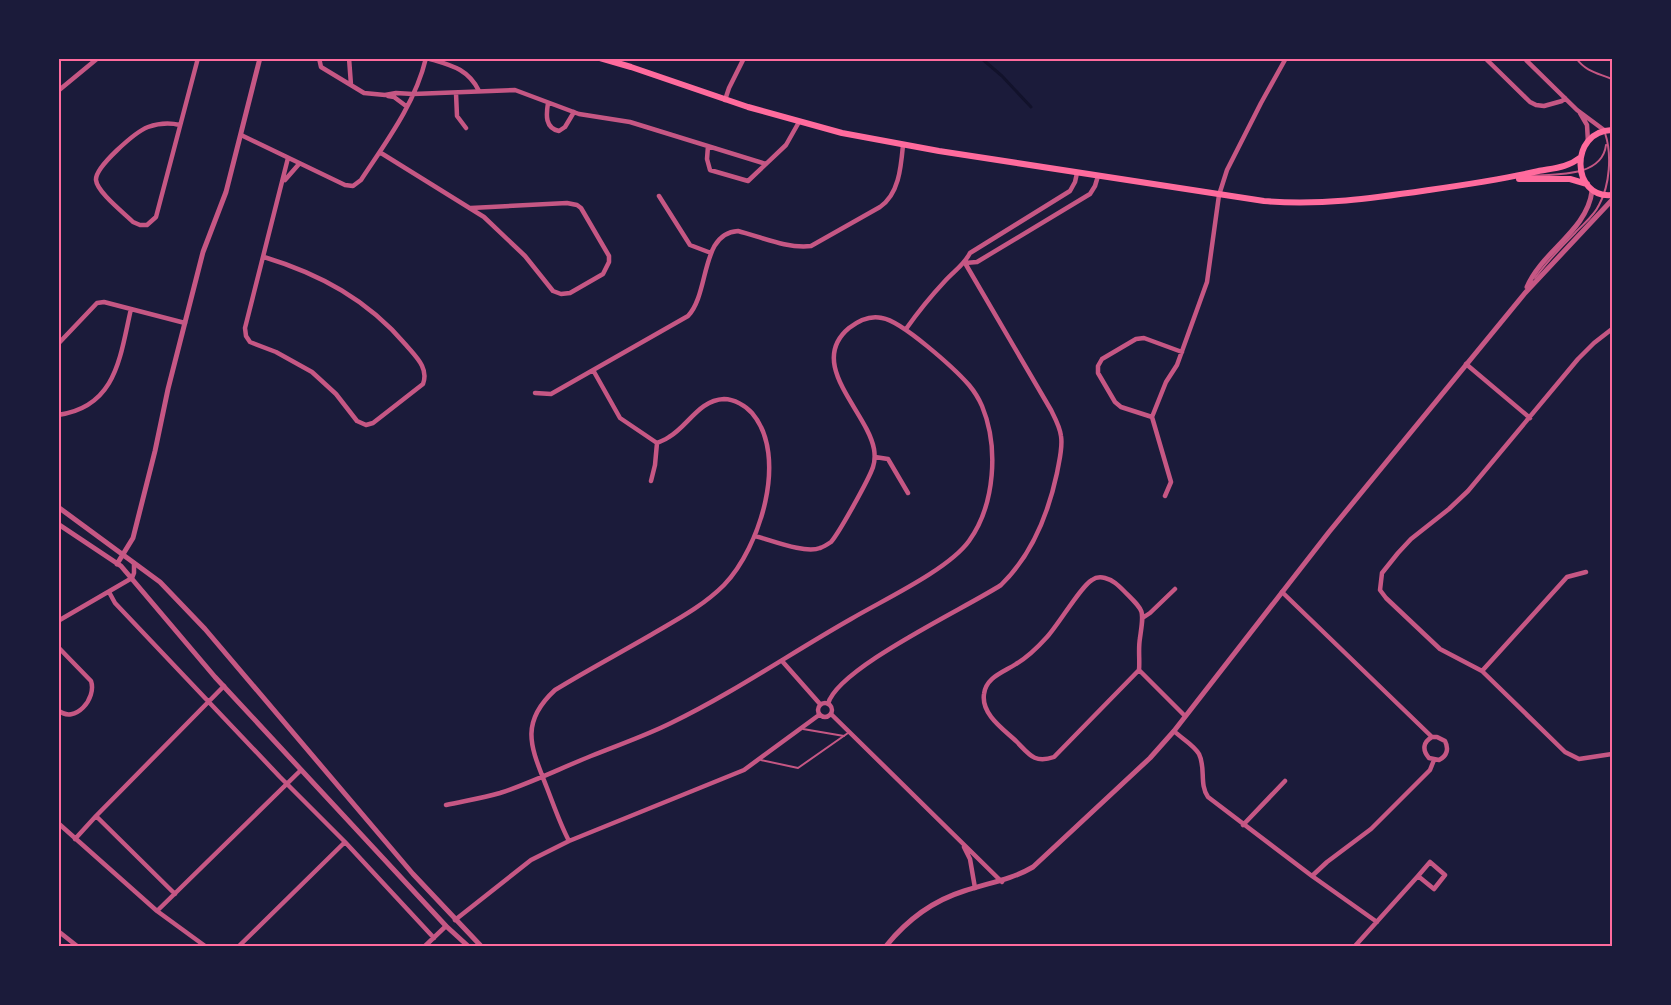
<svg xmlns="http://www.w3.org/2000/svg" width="1671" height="1005" font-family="'Work Sans',sans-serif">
<rect width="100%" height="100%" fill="#1b1b3a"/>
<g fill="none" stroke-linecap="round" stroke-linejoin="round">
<!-- stream -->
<path stroke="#12122b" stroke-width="3" d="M 981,58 L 1002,76 L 1031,107"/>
<!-- service -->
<path stroke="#c65784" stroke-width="2" d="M 1576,58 C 1586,72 1598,73 1612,79
M 1530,176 C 1554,174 1602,178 1606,145
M 1535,278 C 1547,262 1561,247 1575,233 C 1583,224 1594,216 1599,205 C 1610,185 1612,154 1605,133
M 803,729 L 844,736
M 761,760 L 798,768 L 848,733"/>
<!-- minor -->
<path stroke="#c65784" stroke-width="4.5" d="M 319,58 L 321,67 L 364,93 L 385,95 L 396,93 L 413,94 L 515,90 L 579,114 L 630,122 L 766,164
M 349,58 L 351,85
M 427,58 C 450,65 468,68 479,91
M 1485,58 L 1530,102 L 1536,105 L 1544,106 L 1562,101 L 1565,98
M 1524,58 L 1577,110 L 1604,130
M 58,91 L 98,58
M 456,93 L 457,116 L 466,128
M 388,96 L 394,97 L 406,106
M 725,100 L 729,88 L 744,58
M 548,103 C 546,115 545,128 559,131 L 565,127 L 574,112
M 1580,113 L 1587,125 L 1588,142
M 180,125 C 168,122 159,123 148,127 C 135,132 95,167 96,180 C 97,192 124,213 133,222 L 140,225 L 147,225 L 156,217 L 198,58
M 241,135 L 345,185 L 353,186 L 361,180 C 386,142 415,104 426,58
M 708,146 L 707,159 L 710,170 L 748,181 L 786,145 L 799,122
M 381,153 L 484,217 L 525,256 L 553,291 L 561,294 L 570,293 L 603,274 L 609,262 L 609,256 L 581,208 L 577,205 L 567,203 L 471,208
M 285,180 L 299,164
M 659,196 L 690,245 L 711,253
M 264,257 C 320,274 368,300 406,345 C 416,357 429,368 423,384 L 373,423 L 366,425 L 357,421 L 336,394 L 312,372 L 276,352 L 250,342 L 246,336 L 245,328 L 288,158
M 965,263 L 977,262 L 1090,194 L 1095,186 L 1098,176
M 906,329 C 918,312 931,296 945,281 C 954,271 964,265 970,253 L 1070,191 L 1075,182 L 1077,173
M 1612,329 L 1594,343 L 1578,359 L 1468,491 L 1449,509 L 1411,539 L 1398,553 L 1382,573 L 1380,590 L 1386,598 L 1440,649 L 1482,671 L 1565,752 L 1579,759 L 1612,754
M 58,344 L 97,303 L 104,302 L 185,323
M 1466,364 L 1530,418
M 535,393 L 551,394 L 688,316 C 710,293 700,233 738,231 C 761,237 788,249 811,246 L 880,207 C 899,194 901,167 903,145
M 58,415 C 117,407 120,356 131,309
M 1152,417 L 1121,407 L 1115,402 L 1098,373 L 1098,366 L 1102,359 L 1136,339 L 1144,338 L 1182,352
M 875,457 L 888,459 L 908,493
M 651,481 L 655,465 L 657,443
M 1165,496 L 1171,482 L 1152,417 L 1166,382 L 1177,365 L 1207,282 L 1219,195 L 1227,170 L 1261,103 L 1286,58
M 109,592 L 115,603 L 280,777 L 345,842 L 434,938
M 1282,592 L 1432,737 L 1437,737 L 1445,741 C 1449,749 1447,756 1439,760 L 1429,758 C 1422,750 1423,742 1432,737
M 1144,617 L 1150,613 L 1175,589
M 58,621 L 132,578 L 134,573 L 134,563
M 58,647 L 91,681 C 97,698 75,725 58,710
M 782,661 L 820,704
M 1139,670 L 1054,757 C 1034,764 1029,754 1016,741 C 1003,729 981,714 984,694 C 986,677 1004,672 1016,664 C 1028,657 1038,647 1047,637 C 1059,624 1081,586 1092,580 C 1096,577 1101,577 1105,578 C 1113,580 1118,585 1124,591 C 1145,612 1144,609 1140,638 C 1138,649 1140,660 1139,670 L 1185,716
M 1482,671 L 1567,577 L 1586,572
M818 710a7 7 0 1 1 14 0a7 7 0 1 1-14 0Z
M 828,704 C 837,668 966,608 1001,585 C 1032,555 1048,515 1057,473 C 1059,461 1063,448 1061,436 C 1060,427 1055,418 1051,410 L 965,263
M 831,714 L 1002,882
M 1174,731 C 1181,738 1194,745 1199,754 C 1206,768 1199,784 1208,797 L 1312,876 L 1377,922
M 446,805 C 464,801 483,798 500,793 C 531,783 561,768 591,756 C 618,745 645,736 671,723 C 733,693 791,653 851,619 C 883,600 948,570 969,541 C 995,505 999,447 982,406 C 979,399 974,391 969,385 C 955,369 902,321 882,318 C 870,315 858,321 849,328 C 806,364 867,411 874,449 C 875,455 875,461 873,467 C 869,479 839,533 831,542 C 828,544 823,547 820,548 C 805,554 771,540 755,536
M 96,816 L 175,894
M 58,823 L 157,911 L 205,946
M 1243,825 L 1285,781
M 75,839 L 96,816 L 224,686
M 569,841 C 560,824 554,806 547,788 C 532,749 518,724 555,690 C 586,671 618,654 649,636 C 676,620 702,607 724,585 C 760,548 789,456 752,413 C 746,406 734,399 724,399 C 699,400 688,426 669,437 C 665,440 661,441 657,443 L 620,418 L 593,370
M 964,847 L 970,859 L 975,888
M 1312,876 L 1327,862 L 1371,829 L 1430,770 L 1434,760
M 157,911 L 301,770
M 455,920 L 531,860 L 569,841 L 744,770 L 819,715
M 58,931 L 77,946
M 239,946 L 345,842
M 425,946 L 446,926
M 1355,946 L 1418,876 L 1434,889 L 1445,875 L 1430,862 L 1418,876"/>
<!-- tertiary -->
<path stroke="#c65784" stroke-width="5" d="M 1527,287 C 1542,251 1587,231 1592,191
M 58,507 L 160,582 L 205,629 L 413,874 L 481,946
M 58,524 L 121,566 L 215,677 L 446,926 L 468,946
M 117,564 L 133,538 L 155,451 L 168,389 L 203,252 L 226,192 L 260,58
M 886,946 C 907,920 932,901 964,891 C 988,883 1011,880 1033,867 L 1150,758 L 1174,731 L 1329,532 L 1525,293 L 1612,200"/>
<!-- secondary -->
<path stroke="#ff6b9d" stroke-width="6" d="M 600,58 L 631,67 L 748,107 L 842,133 L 939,151 L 1264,201 C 1320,206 1374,198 1429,190 C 1464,185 1499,180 1534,172 C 1551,168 1566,169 1581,157
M 1612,130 C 1569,131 1571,199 1612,195
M 1519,179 L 1570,179 L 1587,184"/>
</g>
<!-- border -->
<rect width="1671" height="1005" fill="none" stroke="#1b1b3a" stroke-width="120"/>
<rect x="60" y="60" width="1551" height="885" fill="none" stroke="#ff6b9d" stroke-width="2"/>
</svg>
